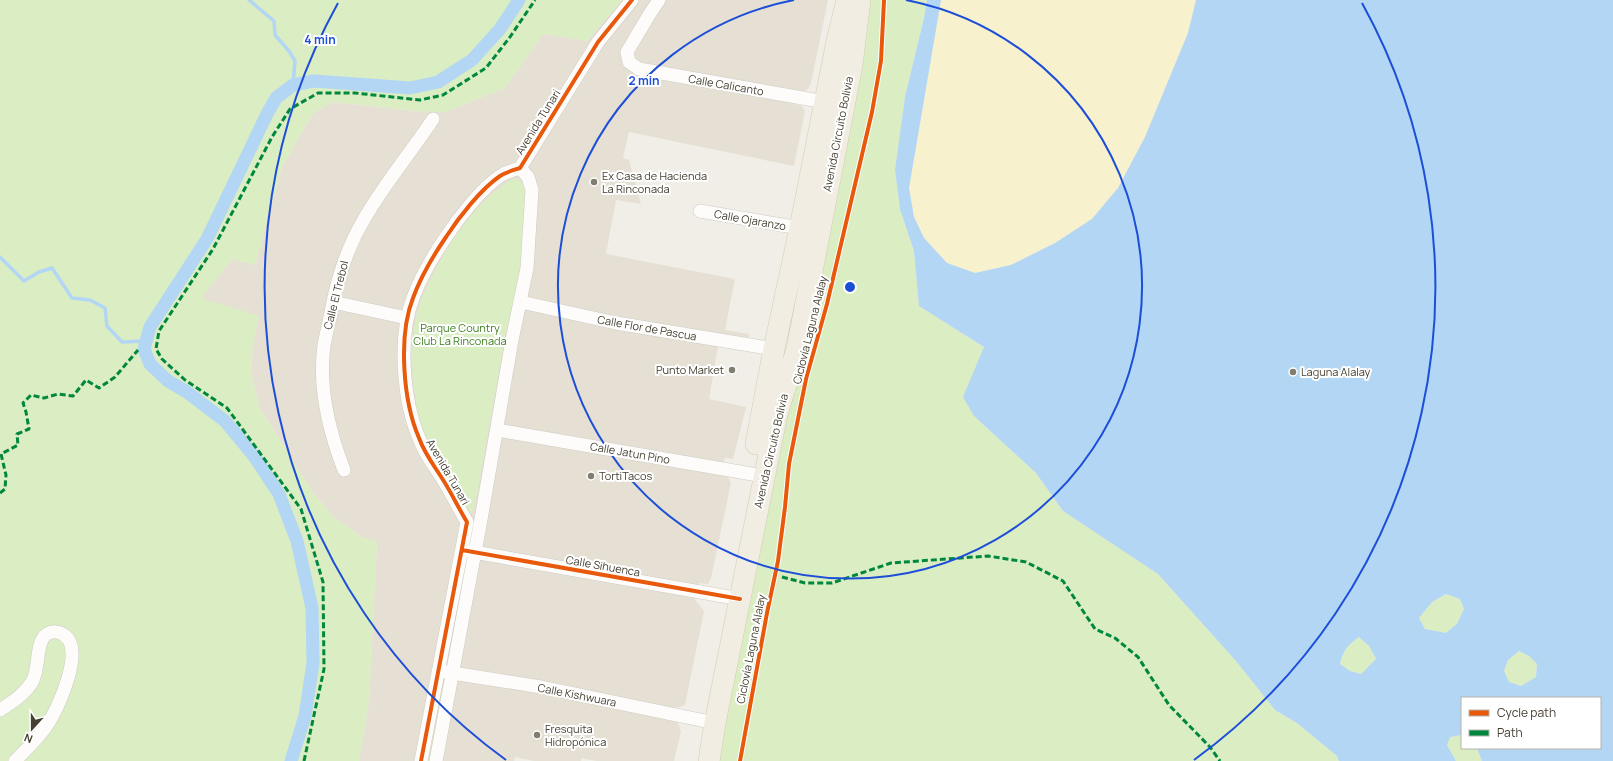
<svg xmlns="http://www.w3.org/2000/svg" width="1613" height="761" font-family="Manrope,sans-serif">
<rect width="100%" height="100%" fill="#f0eee7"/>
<!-- residential -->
<path fill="#e5e0d3" d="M 622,0 L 828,0 L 811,83 L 808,89 L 804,91 L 796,90 L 793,104 L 802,106 L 805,111 L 794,166 L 629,132 L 623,158 L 629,160 L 641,204 L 616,200 L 606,254 L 735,279 L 725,330 L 749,334 L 747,345 L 718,346 L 709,399 L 746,407 L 733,459 L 725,458 L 721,469 L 721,474 L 728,477 L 731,483 L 711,578 L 708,584 L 699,583 L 696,592 L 695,600 L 704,611 L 685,705 L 680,707 L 675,707 L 672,719 L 678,723 L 681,731 L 674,761 L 597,761 L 581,758 L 581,761 L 534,761 L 515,757 L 514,761 L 359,761 L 369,702 L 377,541 L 363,538 L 334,517 L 313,493 L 259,407 L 251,372 L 253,345 L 201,298 L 232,259 L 255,265 L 282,167 L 313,113 L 332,102 L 415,111 L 445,112 L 505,88 L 543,34 L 587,41 Z"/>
<!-- green -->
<path fill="#dbedc3" d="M 0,0 L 622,0 L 587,41 L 543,34 L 505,88 L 445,112 L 415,111 L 333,102 L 313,113 L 282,167 L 255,265 L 232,259 L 201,298 L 259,316 L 253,345 L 251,372 L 259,407 L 313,493 L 334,517 L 363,538 L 377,541 L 369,702 L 359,761 L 0,761 Z
M 865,0 L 927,0 L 924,18 L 905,97 L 895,170 L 900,209 L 914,251 L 919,306 L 984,347 L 964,398 L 974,416 L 1036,473 L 1063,511 L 1158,574 L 1236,661 L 1275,710 L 1297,723 L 1337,756 L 1339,761 L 719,761 L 734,675 Z
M 514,179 C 523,181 525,185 526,193 L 521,277 L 506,333 L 474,510 L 468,513 C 452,485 426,451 417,420 C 416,414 417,408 416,402 C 412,377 411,354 414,329 C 417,307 426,286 437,267 C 457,230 476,204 510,180 Z
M 464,568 L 469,569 L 451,660 L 446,659 Z
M 1447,594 L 1460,599 L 1464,609 L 1457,624 L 1446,633 L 1425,629 L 1419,618 L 1432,602 Z
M 1359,637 L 1369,646 L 1376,660 L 1361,674 L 1350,671 L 1340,664 C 1344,649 1347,646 1359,637 Z
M 1519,651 L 1529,656 L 1537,664 L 1536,677 L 1521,686 L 1509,682 L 1504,671 L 1508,660 Z
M 441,686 L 445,687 L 431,761 L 426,761 Z
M 1462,735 L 1462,748 L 1477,748 L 1482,761 L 1456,761 L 1447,745 L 1450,737 Z"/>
<!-- sand -->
<path fill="#f7f1ce" d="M 941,0 L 1196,0 L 1188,33 L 1145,137 L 1118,188 L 1092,219 L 1055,243 L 1011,265 L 975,273 L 947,263 L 924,238 L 914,217 L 909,188 Z"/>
<!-- water -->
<path fill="#b2d6f3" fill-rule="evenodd" d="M 927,0 L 941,0 L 909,188 L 914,217 L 924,238 L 947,263 L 975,273 L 1011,265 L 1055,243 L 1092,219 L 1118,188 L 1145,137 L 1188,33 L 1196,0 L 1613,0 L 1613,761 L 1482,761 L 1477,748 L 1600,748 L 1600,698 L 1462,698 L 1462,735 L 1450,737 L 1447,745 L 1456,761 L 1339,761 L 1337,756 L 1297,723 L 1275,710 L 1236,661 L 1158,574 L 1063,511 L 1036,473 L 974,416 L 963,397 L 984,347 L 919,306 L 914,251 L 900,209 L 895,170 L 905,97 L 924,18 ZM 1446,594 L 1460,599 L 1464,609 L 1457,624 L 1446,633 L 1425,629 L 1419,618 L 1432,602 ZM 1359,637 L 1369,646 L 1376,659 L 1361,674 L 1350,671 L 1340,664 C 1344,649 1347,646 1359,637 ZM 1519,651 L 1529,656 L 1537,664 L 1536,677 L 1521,686 L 1509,682 L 1504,671 L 1508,660 Z"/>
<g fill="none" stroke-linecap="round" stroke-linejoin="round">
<!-- stream -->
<path stroke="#b2d6f3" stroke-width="3.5" d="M 249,0 L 274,21 L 275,35 L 289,51 L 295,61 L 293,85
M 0,257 L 24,281 L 39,272 L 52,268 L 72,298 L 90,300 L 105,308 L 107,326 L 122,342 L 146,341"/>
<!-- canal -->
<path stroke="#b2d6f3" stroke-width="13" d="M 291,761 L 305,716 L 313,663 L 312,608 L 297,541 L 279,494 L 254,456 L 225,421 L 187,392 L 168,381 L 150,364 L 144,349 L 150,327 L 207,239 L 267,114 L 276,98 L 293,85 L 314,81 L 410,88 L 438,82 L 472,60 L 500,29 L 519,0"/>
<!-- street casing -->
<g stroke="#cecbc4" stroke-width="14">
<path id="street" d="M 659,0 L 649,15 L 627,52 L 629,62 L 639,69 L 825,102
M 700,211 L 800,228
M 333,302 L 407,318
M 521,302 L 616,323 L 774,349
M 497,430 L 764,476
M 344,470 C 329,431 318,388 324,346 C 326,333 330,320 332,307 C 338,277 347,248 363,221 C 383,185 410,154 433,119
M 468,551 L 740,599
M 446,672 L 541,687 L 715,723
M 0,710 C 12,702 24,695 32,682 C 40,670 35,641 47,634 C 52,631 59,631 64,635 C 85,649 59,706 49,722 C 40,737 27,748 15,761
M 421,761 L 467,522 C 459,509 453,496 445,483 C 436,468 425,455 419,438 C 403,401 398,336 413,298 C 421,276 433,256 446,237 C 459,217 481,189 500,176 C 506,172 514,170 520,168 L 598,42 L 632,0
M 436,761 L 480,525 L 512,340 L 527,268 L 532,190 L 528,177 L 520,168"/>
</g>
<!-- primary casing -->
<g stroke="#d4ccb2" stroke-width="22">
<path id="primary" d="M 756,444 L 774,349 L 800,228 L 837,41 L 847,0
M 709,761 L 715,723 L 777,414 L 797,349 L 852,65 L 860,0"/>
</g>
<!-- street -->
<use href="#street" stroke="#fdfcfb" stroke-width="13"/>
<!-- primary -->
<use href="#primary" stroke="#f1ede2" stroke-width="21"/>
<!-- quiet -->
<path stroke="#00873e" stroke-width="3" stroke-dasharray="6 3" stroke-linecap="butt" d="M 0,493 L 5,489 L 6,475 L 1,454 L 18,445 L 17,434 L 29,429 L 26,412 L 23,403 L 31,395 L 44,398 L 58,394 L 73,396 L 86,380 L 99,388 L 115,377 L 138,350
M 782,577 L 805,583 L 832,583 L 891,563 L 988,556 L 1026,562 L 1063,581 L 1095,629 L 1115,638 L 1138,657 L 1169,705 L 1210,747 L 1220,761
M 304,761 L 324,669 L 323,582 L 301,509 L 227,408 L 185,380 L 162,359 L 156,349 L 159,331 L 213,249 L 272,137 L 290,109 L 318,93 L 355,93 L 420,100 L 443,95 L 486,68 L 510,37 L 535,0"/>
<!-- cycleway casing -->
<g stroke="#fff" stroke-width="6">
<path id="cycleway" d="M 462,550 L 740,599
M 421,761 L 467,522 C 459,509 453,496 445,483 C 436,468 425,455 419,438 C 403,401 398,336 413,298 C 421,276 433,256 446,237 C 459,217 481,189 500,176 C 506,172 514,170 520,168 L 598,42 L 632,0
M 740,761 L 767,613 L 778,561 L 785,507 L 789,464 L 806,379 L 827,304 L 872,112 L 881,61 L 884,0"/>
</g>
<!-- cycleway -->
<use href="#cycleway" stroke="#e8590c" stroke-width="4"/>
</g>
<!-- distance rings -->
<g fill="none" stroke="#1d4ed8" stroke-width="2">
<path d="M906 0A292 292 0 1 1 794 0"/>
<path d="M506 760A585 585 0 0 1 338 3M1362 3A585 585 0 0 1 1194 760"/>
</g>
<!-- markers -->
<g fill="#827d71" stroke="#fff" stroke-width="1.5">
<circle cx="594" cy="182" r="4"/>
<circle cx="732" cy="370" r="4"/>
<circle cx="1293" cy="372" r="4"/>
<circle cx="591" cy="476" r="4"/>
<circle cx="537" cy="735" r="4"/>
</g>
<g text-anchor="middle" stroke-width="4" stroke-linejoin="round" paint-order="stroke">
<!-- street labels -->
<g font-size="11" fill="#464032" stroke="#fff">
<text transform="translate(726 85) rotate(10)" y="4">Calle Calicanto</text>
<text transform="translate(538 122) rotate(-58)" y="4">Avenida Tunari</text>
<text transform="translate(838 134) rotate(-79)" y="4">Avenida Circuito Bolivia</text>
<text transform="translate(750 220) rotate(10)" y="4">Calle Ojaranzo</text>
<text transform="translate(336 295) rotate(-76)" y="4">Calle El Trebol</text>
<text transform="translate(647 328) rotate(10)" y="4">Calle Flor de Pascua</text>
<text transform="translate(810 330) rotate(-76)" y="4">Ciclovía Laguna Alalay</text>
<text transform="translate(771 451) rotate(-77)" y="4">Avenida Circuito Bolivia</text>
<text transform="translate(630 453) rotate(10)" y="4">Calle Jatun Pino</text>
<text transform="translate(448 472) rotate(60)" y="4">Avenida Tunari</text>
<text transform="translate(603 566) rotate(10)" y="4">Calle Sihuenca</text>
<text transform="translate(751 649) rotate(-79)" y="4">Ciclovía Laguna Alalay</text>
<text transform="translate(577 695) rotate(11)" y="4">Calle Kishwuara</text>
</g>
<!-- poi labels -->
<g font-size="11" fill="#464032" stroke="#fff" text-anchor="start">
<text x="602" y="180">Ex Casa de Hacienda<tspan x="602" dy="13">La Rinconada</tspan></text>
<text x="724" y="374" text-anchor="end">Punto Market</text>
<text x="1301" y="376">Laguna Alalay</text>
<text x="599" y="480">TortiTacos</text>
<text x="545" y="733">Fresquita<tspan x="545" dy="13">Hidropónica</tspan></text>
</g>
<!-- park labels -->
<g font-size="11" fill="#3e7e1f" stroke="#fff">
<text x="460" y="332">Parque Country<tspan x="460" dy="13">Club La Rinconada</tspan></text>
</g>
</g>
<circle cx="850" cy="287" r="6" fill="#1d4ed8" stroke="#fff" stroke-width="2"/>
<g font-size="12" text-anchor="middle" font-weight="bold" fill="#1d4ed8" stroke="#fff" stroke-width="4" stroke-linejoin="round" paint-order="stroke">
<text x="320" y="44">4 min</text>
<text x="644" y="85">2 min</text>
</g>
<!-- legend -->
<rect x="1461" y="697" width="140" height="52" fill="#ffffff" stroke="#b5b3ad"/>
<rect x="1469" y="710" width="20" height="6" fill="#e8590c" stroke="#b5b3ad"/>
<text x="1497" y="717" font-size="12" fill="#464032">Cycle path</text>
<rect x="1469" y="730" width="20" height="6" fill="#00873e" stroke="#b5b3ad"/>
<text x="1497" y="737" font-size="12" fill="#464032">Path</text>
<!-- north arrow -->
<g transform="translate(32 729) rotate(201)" stroke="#ffffff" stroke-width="3" paint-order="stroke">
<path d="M0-3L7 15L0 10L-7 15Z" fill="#464032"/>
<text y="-6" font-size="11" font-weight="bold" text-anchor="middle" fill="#464032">N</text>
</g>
</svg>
